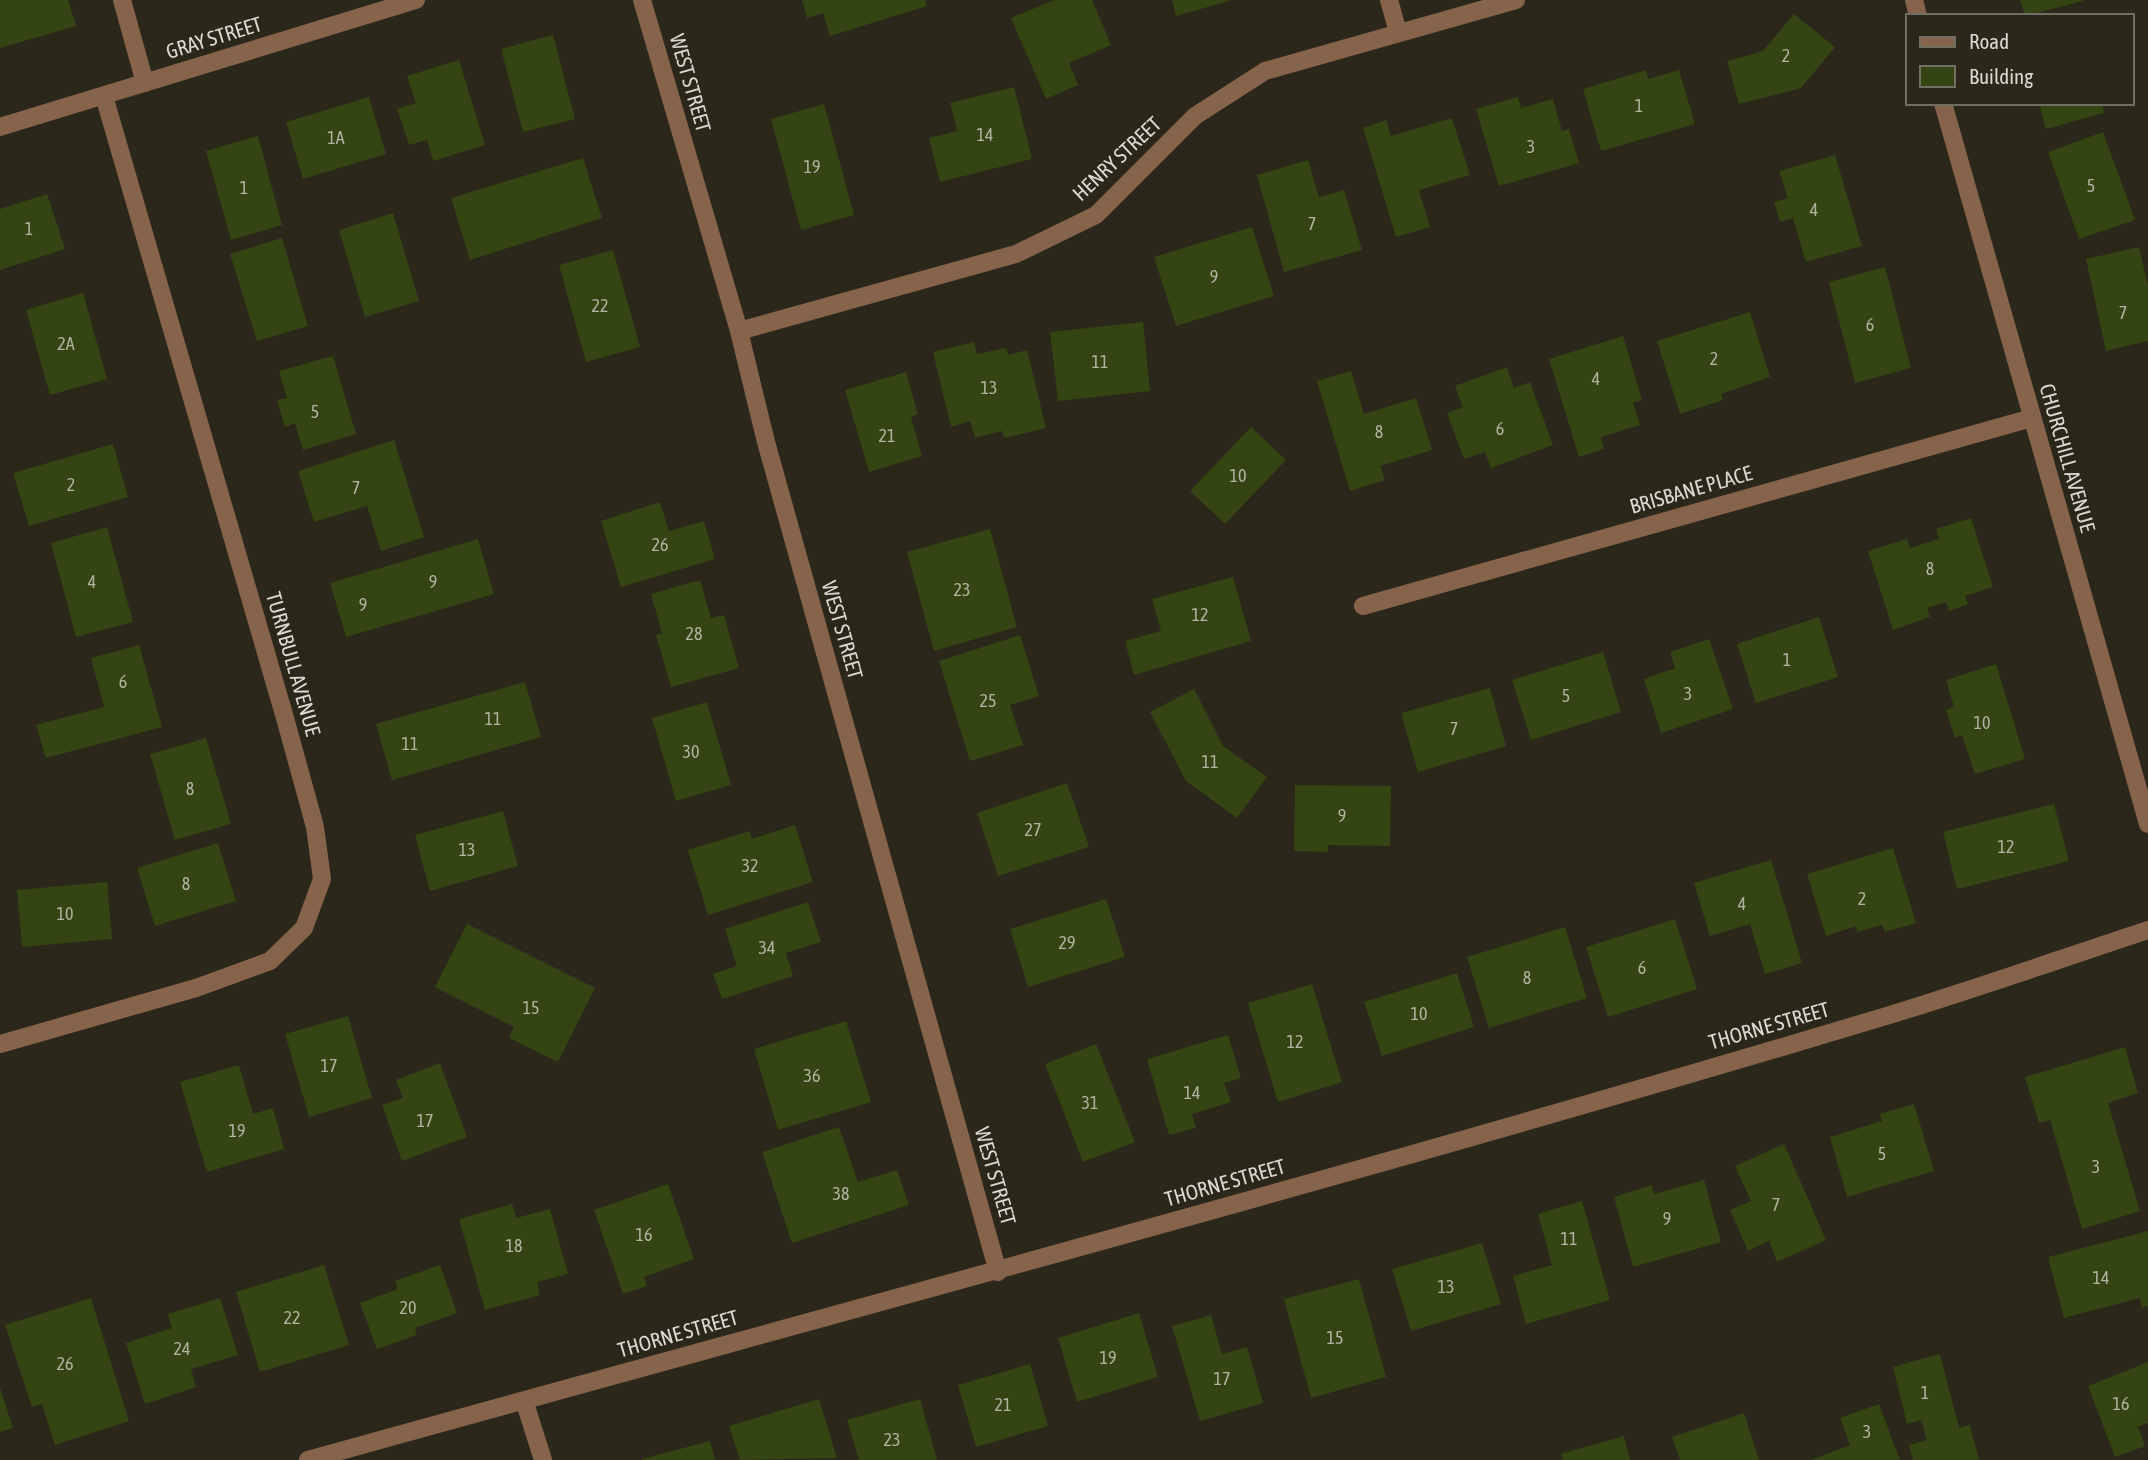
<svg xmlns="http://www.w3.org/2000/svg" width="2148" height="1460" font-family="'Asap Condensed',sans-serif">
<rect width="100%" height="100%" fill="#2b271a"/>
<!-- building -->
<path fill="#344412" d="M 0,0 L 68,0 L 76,26 L 0,48 Z
M 802,0 L 925,0 L 927,6 L 830,36 L 823,13 L 807,18 Z
M 1054,0 L 1092,0 L 1111,45 L 1069,63 L 1078,85 L 1046,99 L 1011,18 Z
M 1172,0 L 1229,0 L 1229,1 L 1176,16 Z
M 2020,0 L 2083,0 L 2083,1 L 2025,16 Z
M 1794,14 L 1835,47 L 1801,88 L 1739,104 L 1727,61 L 1763,51 Z
M 553,35 L 575,119 L 523,132 L 501,49 Z
M 459,60 L 485,145 L 433,161 L 427,140 L 409,145 L 397,109 L 416,103 L 407,76 Z
M 1646,70 L 1648,79 L 1679,70 L 1695,124 L 1601,151 L 1583,89 Z
M 1014,87 L 1032,159 L 940,182 L 929,138 L 957,131 L 950,103 Z
M 369,97 L 386,154 L 303,179 L 286,122 Z
M 1518,97 L 1521,108 L 1553,99 L 1562,131 L 1569,129 L 1579,163 L 1499,186 L 1476,109 Z
M 2039,103 L 2102,103 L 2104,113 L 2046,129 Z
M 824,104 L 854,215 L 801,230 L 771,119 Z
M 1452,118 L 1470,175 L 1419,190 L 1430,227 L 1396,237 L 1363,128 L 1386,120 L 1391,136 Z
M 2103,132 L 2135,220 L 2079,239 L 2048,152 Z
M 258,136 L 282,225 L 231,240 L 206,151 Z
M 1835,155 L 1862,246 L 1806,262 L 1793,218 L 1780,222 L 1774,202 L 1788,198 L 1779,171 Z
M 583,158 L 602,218 L 470,260 L 451,198 Z
M 1308,160 L 1319,197 L 1344,190 L 1362,250 L 1284,272 L 1257,175 Z
M 47,194 L 65,249 L 0,270 L 0,209 Z
M 393,213 L 419,301 L 365,317 L 339,230 Z
M 1252,227 L 1274,296 L 1176,326 L 1154,257 Z
M 282,238 L 308,326 L 257,341 L 230,254 Z
M 2139,247 L 2148,285 L 2148,341 L 2106,351 L 2086,259 Z
M 613,250 L 640,347 L 586,362 L 559,265 Z
M 1885,267 L 1911,368 L 1855,383 L 1829,282 Z
M 83,293 L 107,379 L 50,395 L 26,310 Z
M 1750,312 L 1770,377 L 1721,394 L 1723,400 L 1680,414 L 1657,341 Z
M 1143,322 L 1150,391 L 1058,401 L 1050,332 Z
M 1623,336 L 1642,400 L 1633,403 L 1640,425 L 1601,437 L 1604,449 L 1579,457 L 1549,359 Z
M 974,342 L 977,354 L 1006,348 L 1009,355 L 1027,350 L 1046,428 L 1004,438 L 1002,431 L 975,438 L 970,421 L 951,427 L 933,352 Z
M 333,356 L 356,434 L 303,450 L 295,423 L 285,427 L 277,400 L 287,398 L 279,371 Z
M 1507,367 L 1514,388 L 1530,382 L 1553,445 L 1491,468 L 1485,452 L 1464,459 L 1447,413 L 1463,407 L 1455,386 Z
M 1351,371 L 1364,414 L 1416,398 L 1432,450 L 1380,466 L 1385,480 L 1350,491 L 1317,381 Z
M 906,372 L 918,414 L 911,417 L 922,456 L 869,472 L 845,390 Z
M 1251,427 L 1286,460 L 1225,524 L 1190,491 Z
M 394,440 L 424,537 L 381,551 L 367,506 L 314,522 L 298,471 Z
M 113,444 L 128,497 L 29,526 L 13,473 Z
M 660,502 L 669,531 L 704,521 L 715,559 L 621,587 L 601,521 Z
M 1971,518 L 1993,587 L 1965,596 L 1968,604 L 1949,611 L 1946,602 L 1927,608 L 1930,617 L 1893,630 L 1868,551 L 1907,539 L 1910,548 L 1939,539 L 1936,529 Z
M 107,527 L 133,622 L 76,637 L 51,543 Z
M 990,529 L 1017,627 L 934,651 L 907,552 Z
M 478,539 L 494,594 L 346,637 L 330,583 Z
M 1233,577 L 1251,641 L 1134,675 L 1125,641 L 1161,631 L 1152,599 Z
M 700,580 L 711,618 L 724,615 L 739,668 L 671,687 L 656,635 L 662,633 L 651,594 Z
M 1819,617 L 1838,677 L 1756,703 L 1737,644 Z
M 1020,635 L 1039,696 L 1010,705 L 1023,745 L 970,761 L 939,661 Z
M 1709,639 L 1733,709 L 1661,733 L 1644,679 L 1675,668 L 1670,652 Z
M 139,645 L 162,727 L 46,758 L 36,725 L 104,707 L 91,658 Z
M 1603,652 L 1621,712 L 1531,740 L 1512,680 Z
M 1996,664 L 2025,759 L 1975,774 L 1962,735 L 1955,738 L 1946,710 L 1954,707 L 1946,680 Z
M 525,682 L 541,737 L 392,780 L 376,724 Z
M 1490,688 L 1506,746 L 1418,772 L 1401,713 Z
M 1194,689 L 1223,746 L 1267,777 L 1237,818 L 1186,781 L 1150,712 Z
M 707,702 L 731,785 L 676,801 L 652,718 Z
M 206,738 L 231,824 L 175,840 L 150,754 Z
M 1067,783 L 1089,847 L 998,876 L 977,813 Z
M 1295,785 L 1391,786 L 1390,846 L 1328,845 L 1328,852 L 1294,851 Z
M 2054,804 L 2069,861 L 1957,889 L 1943,832 Z
M 503,811 L 518,866 L 430,891 L 415,835 Z
M 795,825 L 813,882 L 708,915 L 688,850 L 750,831 L 752,839 Z
M 218,843 L 236,901 L 155,926 L 137,868 Z
M 1893,848 L 1916,923 L 1885,932 L 1882,925 L 1857,932 L 1856,926 L 1826,936 L 1807,874 Z
M 1771,860 L 1802,963 L 1765,974 L 1750,924 L 1710,936 L 1694,883 Z
M 107,882 L 112,939 L 22,947 L 17,890 Z
M 1106,899 L 1125,957 L 1028,987 L 1010,929 Z
M 808,902 L 821,942 L 786,953 L 793,976 L 722,999 L 713,974 L 737,966 L 725,929 Z
M 1675,919 L 1697,989 L 1608,1017 L 1586,947 Z
M 467,924 L 595,988 L 558,1062 L 509,1038 L 514,1027 L 435,987 Z
M 1565,927 L 1587,998 L 1489,1028 L 1467,957 Z
M 1457,973 L 1474,1027 L 1382,1056 L 1364,1002 Z
M 1312,984 L 1342,1082 L 1278,1102 L 1248,1003 Z
M 348,1016 L 372,1098 L 309,1117 L 285,1034 Z
M 846,1021 L 871,1102 L 778,1130 L 754,1049 Z
M 1228,1035 L 1241,1078 L 1224,1083 L 1231,1102 L 1192,1114 L 1196,1128 L 1169,1135 L 1147,1059 Z
M 1096,1044 L 1135,1142 L 1083,1162 L 1045,1064 Z
M 2125,1047 L 2138,1093 L 2108,1103 L 2140,1211 L 2082,1229 L 2050,1120 L 2039,1123 L 2025,1077 Z
M 440,1063 L 467,1137 L 402,1161 L 382,1105 L 403,1098 L 396,1080 Z
M 239,1065 L 253,1114 L 273,1108 L 284,1149 L 207,1172 L 180,1082 Z
M 1914,1104 L 1934,1171 L 1847,1197 L 1830,1137 L 1882,1121 L 1880,1114 Z
M 839,1127 L 858,1182 L 897,1170 L 909,1205 L 792,1243 L 762,1152 Z
M 1784,1144 L 1826,1240 L 1777,1262 L 1769,1241 L 1748,1251 L 1730,1210 L 1751,1201 L 1735,1166 Z
M 1704,1180 L 1721,1242 L 1633,1267 L 1614,1197 L 1652,1185 L 1654,1194 Z
M 668,1184 L 694,1259 L 644,1277 L 647,1286 L 623,1294 L 594,1210 Z
M 1582,1201 L 1610,1300 L 1526,1324 L 1513,1276 L 1552,1265 L 1538,1214 Z
M 512,1204 L 516,1218 L 550,1209 L 568,1274 L 537,1282 L 540,1295 L 485,1310 L 459,1219 Z
M 2148,1231 L 2148,1306 L 2142,1308 L 2140,1298 L 2064,1318 L 2048,1257 Z
M 1482,1243 L 1501,1304 L 1411,1331 L 1392,1269 Z
M 324,1265 L 349,1345 L 260,1372 L 236,1292 Z
M 440,1265 L 457,1313 L 415,1328 L 417,1335 L 377,1349 L 360,1303 L 398,1289 L 395,1281 Z
M 1359,1279 L 1386,1377 L 1311,1398 L 1284,1299 Z
M 91,1298 L 129,1421 L 55,1445 L 42,1404 L 32,1407 L 5,1325 Z
M 220,1298 L 238,1355 L 191,1369 L 196,1387 L 145,1404 L 126,1343 L 172,1328 L 168,1314 Z
M 1139,1313 L 1158,1377 L 1077,1402 L 1058,1338 Z
M 1211,1315 L 1222,1354 L 1247,1347 L 1263,1403 L 1200,1421 L 1172,1326 Z
M 1940,1354 L 1959,1428 L 1970,1425 L 1979,1460 L 1913,1460 L 1909,1445 L 1927,1440 L 1921,1420 L 1907,1424 L 1893,1367 Z
M 2148,1362 L 2148,1423 L 2138,1427 L 2145,1446 L 2115,1457 L 2088,1386 Z
M 1030,1364 L 1048,1426 L 976,1447 L 958,1385 Z
M 0,1388 L 13,1428 L 0,1432 Z
M 819,1399 L 837,1458 L 740,1460 L 729,1426 Z
M 920,1399 L 937,1460 L 859,1460 L 847,1420 Z
M 1879,1404 L 1900,1460 L 1811,1460 L 1850,1445 L 1840,1418 Z
M 1744,1413 L 1759,1460 L 1680,1460 L 1672,1437 Z
M 1624,1436 L 1630,1460 L 1563,1460 L 1561,1454 Z
M 710,1441 L 715,1460 L 642,1460 L 642,1459 Z"/>
<g fill="none" stroke-linecap="round" stroke-linejoin="round">
<!-- minor -->
<path stroke="#86634b" stroke-width="18" d="M 122,0 L 145,83
M 642,0 L 739,331 L 766,442 L 998,1272
M 1389,0 L 1398,32
M 1914,0 L 1918,16
M 1943,103 L 2148,824
M 0,127 L 416,0
M 739,331 L 1016,254 L 1096,215 L 1195,116 L 1265,71 L 1516,0
M 1363,606 L 2032,418
M 0,1044 L 196,988 L 270,961 L 304,928 L 322,879 L 315,827 L 285,718 L 104,96
M 524,1400 L 543,1460
M 308,1460 C 833,1314 1360,1174 1883,1017 C 1972,990 2060,959 2148,930"/>
</g>
<g text-anchor="middle" stroke-width="5" stroke-linejoin="round" paint-order="stroke">
<!-- number labels -->
<g font-size="18" fill="#b2b4a2">
<text x="1786" y="62">2</text>
<text x="1639" y="112">1</text>
<text x="985" y="141">14</text>
<text x="336" y="144">1A</text>
<text x="1531" y="153">3</text>
<text x="812" y="173">19</text>
<text x="2091" y="192">5</text>
<text x="244" y="194">1</text>
<text x="1814" y="216">4</text>
<text x="1312" y="230">7</text>
<text x="29" y="235">1</text>
<text x="1214" y="283">9</text>
<text x="600" y="312">22</text>
<text x="2123" y="319">7</text>
<text x="1870" y="331">6</text>
<text x="66" y="350">2A</text>
<text x="1714" y="365">2</text>
<text x="1100" y="368">11</text>
<text x="1596" y="385">4</text>
<text x="989" y="394">13</text>
<text x="315" y="418">5</text>
<text x="1500" y="435">6</text>
<text x="1379" y="438">8</text>
<text x="887" y="442">21</text>
<text x="1238" y="482">10</text>
<text x="71" y="491">2</text>
<text x="356" y="494">7</text>
<text x="660" y="551">26</text>
<text x="1930" y="575">8</text>
<text x="92" y="588">4</text>
<text x="433" y="588">9</text>
<text x="962" y="596">23</text>
<text x="363" y="611">9</text>
<text x="1200" y="621">12</text>
<text x="694" y="640">28</text>
<text x="1787" y="666">1</text>
<text x="123" y="688">6</text>
<text x="1688" y="700">3</text>
<text x="1566" y="702">5</text>
<text x="988" y="707">25</text>
<text x="493" y="725">11</text>
<text x="1982" y="729">10</text>
<text x="1454" y="735">7</text>
<text x="410" y="750">11</text>
<text x="691" y="758">30</text>
<text x="1210" y="768">11</text>
<text x="190" y="795">8</text>
<text x="1342" y="822">9</text>
<text x="1033" y="836">27</text>
<text x="2006" y="853">12</text>
<text x="467" y="856">13</text>
<text x="750" y="872">32</text>
<text x="186" y="890">8</text>
<text x="1862" y="905">2</text>
<text x="1742" y="910">4</text>
<text x="65" y="920">10</text>
<text x="1067" y="949">29</text>
<text x="767" y="954">34</text>
<text x="1642" y="974">6</text>
<text x="1527" y="984">8</text>
<text x="531" y="1014">15</text>
<text x="1419" y="1020">10</text>
<text x="1295" y="1048">12</text>
<text x="329" y="1072">17</text>
<text x="812" y="1082">36</text>
<text x="1192" y="1099">14</text>
<text x="1090" y="1109">31</text>
<text x="425" y="1127">17</text>
<text x="237" y="1137">19</text>
<text x="1882" y="1160">5</text>
<text x="2096" y="1173">3</text>
<text x="841" y="1200">38</text>
<text x="1776" y="1211">7</text>
<text x="1667" y="1225">9</text>
<text x="644" y="1241">16</text>
<text x="1569" y="1245">11</text>
<text x="514" y="1252">18</text>
<text x="2101" y="1284">14</text>
<text x="1446" y="1293">13</text>
<text x="408" y="1314">20</text>
<text x="292" y="1324">22</text>
<text x="1335" y="1344">15</text>
<text x="182" y="1355">24</text>
<text x="1108" y="1364">19</text>
<text x="65" y="1370">26</text>
<text x="1222" y="1385">17</text>
<text x="1925" y="1399">1</text>
<text x="2121" y="1410">16</text>
<text x="1003" y="1411">21</text>
<text x="1867" y="1438">3</text>
<text x="892" y="1446">23</text>
</g>
<!-- street labels -->
<g font-size="21" fill="#dcd9d2" stroke="#2b271a">
<text transform="translate(214 38) rotate(-17)" y="7">GRAY STREET</text>
<text transform="translate(690 83) rotate(74)" y="7">WEST STREET</text>
<text transform="translate(1117 159) rotate(-43)" y="7">HENRY STREET</text>
<text transform="translate(2067 458) rotate(74)" y="7">CHURCHILL AVENUE</text>
<text transform="translate(1691 490) rotate(-16)" y="7">BRISBANE PLACE</text>
<text transform="translate(842 630) rotate(74)" y="7">WEST STREET</text>
<text transform="translate(293 664) rotate(74)" y="7">TURNBULL AVENUE</text>
<text transform="translate(1769 1026) rotate(-16)" y="7">THORNE STREET</text>
<text transform="translate(995 1176) rotate(74)" y="7">WEST STREET</text>
<text transform="translate(1225 1183) rotate(-16)" y="7">THORNE STREET</text>
<text transform="translate(678 1334) rotate(-16)" y="7">THORNE STREET</text>
</g>
</g>
<!-- legend -->
<rect x="1906" y="14" width="228" height="91" fill="#2b271a" stroke="#726e64" stroke-width="2"/>
<rect x="1920" y="37" width="35" height="10" fill="#86634b" stroke="#726e64" stroke-width="2"/>
<text x="1969" y="49" font-size="21" fill="#dcd9d2">Road</text>
<rect x="1920" y="66" width="35" height="21" fill="#344412" stroke="#726e64" stroke-width="2"/>
<text x="1969" y="84" font-size="21" fill="#dcd9d2">Building</text>
</svg>
